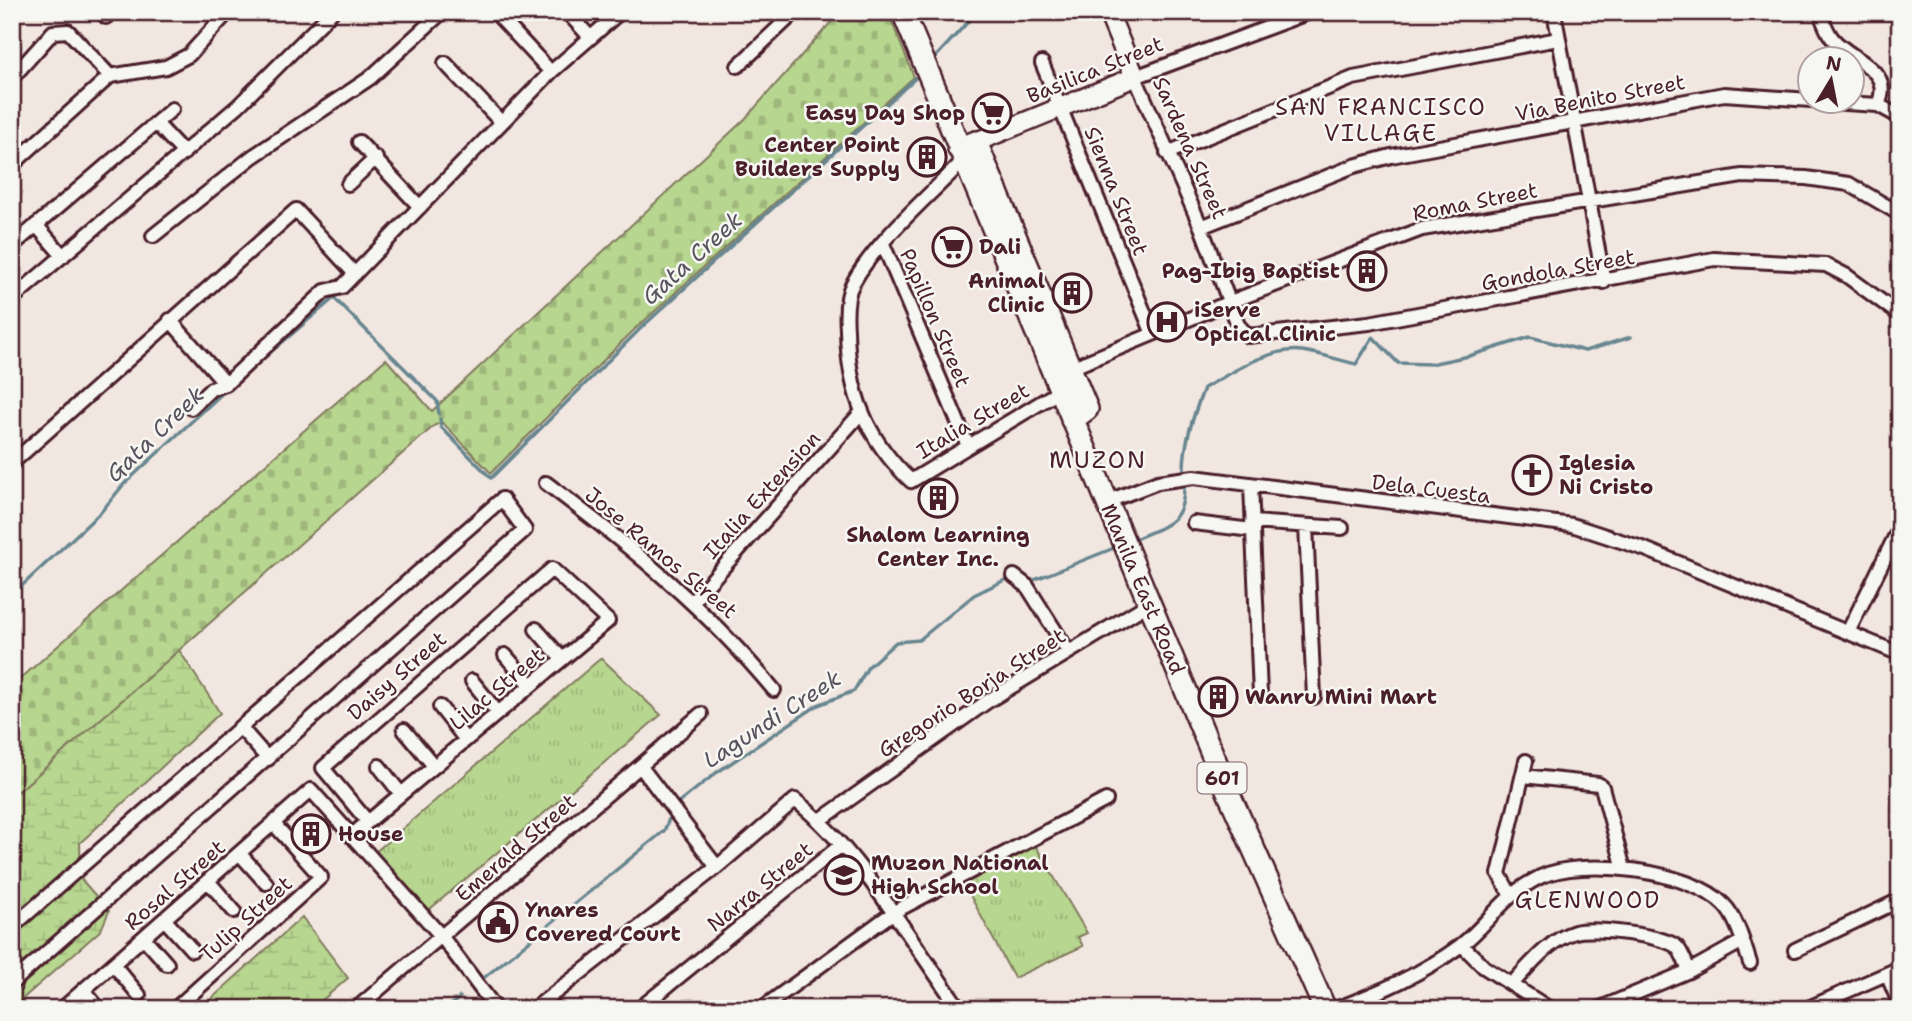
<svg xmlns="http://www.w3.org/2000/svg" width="1912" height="1021" font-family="'Shantell Sans',sans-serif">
<defs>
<pattern id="grass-tufts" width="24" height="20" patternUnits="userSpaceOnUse" patternTransform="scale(1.75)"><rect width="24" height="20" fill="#b7d68f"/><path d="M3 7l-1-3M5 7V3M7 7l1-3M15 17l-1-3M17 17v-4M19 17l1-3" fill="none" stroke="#9fb77c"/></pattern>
<pattern id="wetland-marsh" width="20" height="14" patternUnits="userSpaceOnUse" patternTransform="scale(1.75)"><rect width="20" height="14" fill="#b7d68f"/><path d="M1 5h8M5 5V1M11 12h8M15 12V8" fill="none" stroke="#9fb77c"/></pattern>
<pattern id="cemetery-stones" width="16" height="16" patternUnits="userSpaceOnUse" patternTransform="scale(1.75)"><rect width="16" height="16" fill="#b7d68f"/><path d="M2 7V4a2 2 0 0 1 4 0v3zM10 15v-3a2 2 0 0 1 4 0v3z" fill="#9fb77c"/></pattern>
</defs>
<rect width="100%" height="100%" fill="#f2e7e0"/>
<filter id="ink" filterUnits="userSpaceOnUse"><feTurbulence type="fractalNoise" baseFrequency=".0143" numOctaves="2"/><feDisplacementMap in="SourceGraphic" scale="14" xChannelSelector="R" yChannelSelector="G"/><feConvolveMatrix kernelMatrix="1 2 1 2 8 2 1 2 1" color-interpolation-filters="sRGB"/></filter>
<g filter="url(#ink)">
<!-- grass -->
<path fill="url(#grass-tufts)" stroke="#807a5d" stroke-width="2" d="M 601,658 L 661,715 L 418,919 L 366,860 Z
M 1035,845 L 1087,933 L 1078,937 L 1083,946 L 1014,978 L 963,882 Z"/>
<!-- wetland -->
<path fill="url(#wetland-marsh)" stroke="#807a5d" stroke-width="2" d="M 179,650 L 220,713 L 80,843 L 81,879 L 109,911 L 101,930 L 12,1008 L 12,797 Z
M 302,917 L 348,978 L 312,1009 L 200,1009 Z"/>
<!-- cemetery -->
<path fill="url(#cemetery-stones)" stroke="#807a5d" stroke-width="2" d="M 840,12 L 888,12 L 914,77 L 633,331 L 491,473 L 443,423 L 435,425 L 12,797 L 12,686 L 386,359 L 432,411 L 745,119 Z"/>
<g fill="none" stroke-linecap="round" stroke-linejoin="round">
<!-- stream -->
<path stroke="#678690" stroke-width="3.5" d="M 931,62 L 977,12
M 251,369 L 334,298 L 437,401 L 439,414
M 440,419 L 441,427 L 491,478 L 642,327 L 921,73
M 1184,475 C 1183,445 1193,416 1204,388 C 1232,373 1268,347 1302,351 C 1319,353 1338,360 1356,364 L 1373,337 L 1398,363 L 1430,364 L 1469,356 L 1530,337 L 1585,351 L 1631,337
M 1133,540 C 1166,525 1185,524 1184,483
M 1029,582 L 1119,546
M 12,595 L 101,512 L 124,484 L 229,387
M 676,805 L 716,773 L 818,705 L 854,691 L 868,667 L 896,642 L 919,640 L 974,595 L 1013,576
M 480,981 L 664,831 L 672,812
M 447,1009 L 460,997"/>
<!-- street casing -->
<g stroke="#4a1f2b" stroke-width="18">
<path id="street" d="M 495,12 L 551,72
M 567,12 L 590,37
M 1310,12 L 1135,77 L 1201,227 L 1238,325 L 1248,336 L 1369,323 L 1714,259 L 1826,265 L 1847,276 L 1900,315
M 1554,12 L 1604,282
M 1820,12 C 1823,21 1826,30 1832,38 C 1850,61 1895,68 1878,105
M 106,17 L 111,12
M 445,63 L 501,122
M 1042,63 L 1153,334
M 738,66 L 795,12
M 110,76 L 166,67 L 189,55 L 228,12
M 12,78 L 53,32 L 68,31 L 110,76
M 1829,102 L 1878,105 L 1900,117
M 172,109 L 156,123 L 184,153
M 359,142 L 420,207
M 1167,153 L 1353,78 L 1558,39
M 964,160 C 931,194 875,242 853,283 C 846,295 846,316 847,330 C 848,391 866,439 911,481 L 1060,391
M 12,165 L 110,76
M 348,184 L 376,158
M 36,225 L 63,256
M 1201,227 L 1354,166 L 1391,156 L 1724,94 L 1811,100
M 153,236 L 252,157 L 370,78 L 442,12
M 883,244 L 968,446
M 12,246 L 156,123
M 12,299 L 238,106 L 332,12
M 170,320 L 226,384
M 1071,368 L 1230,302 L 1422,229 L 1742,176 L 1806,178 L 1849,184 L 1900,214
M 191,408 L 211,389 L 226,384 L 325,291 L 342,287 L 551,72 L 620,12
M 12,463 L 296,210 L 355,274
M 546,483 C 629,545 708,610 774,690
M 1251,485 L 1260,694
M 1106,502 L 1158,482 L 1194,477 L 1572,525 L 1645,549 L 1900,654
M 1252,522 L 1342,528
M 1194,523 L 1252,530
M 1306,526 L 1314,697
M 1014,576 L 1027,586 L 1068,651
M 693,601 L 860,414
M 536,629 L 562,659
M 1848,632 L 1900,527
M 505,655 L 531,685
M 472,681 L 498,713
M 440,707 L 466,740
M 240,727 L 268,759
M 404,730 L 434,766
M 379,766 L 401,794
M 641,767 L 717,867
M 1523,776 L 1598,784 L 1602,787 L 1624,869
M 819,821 L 988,701 L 1150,603
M 351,836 L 608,621 L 552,569 L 323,768 L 368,822
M 240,854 L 266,883
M 208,881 L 234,911
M 1510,894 L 1499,874 L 1526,761
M 165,920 L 192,950
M 12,927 L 502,499 L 525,530 L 12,983
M 144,938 L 167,964
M 1462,945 L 1484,967 L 1550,1009
M 1795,950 L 1900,900
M 113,964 L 139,995
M 1887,974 L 1900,1005
M 1512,984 C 1529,966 1550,939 1575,932 C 1592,927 1664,935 1677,947 C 1682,952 1686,964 1689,971
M 84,991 L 99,1009
M 62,1009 L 311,790 L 442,937 L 496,1009
M 175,1009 L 321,877 L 274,824
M 356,1009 L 701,714
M 534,1009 L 717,867 L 795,800 C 861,852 910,941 960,1009
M 639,1009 L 840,846
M 761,1009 L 894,912 L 1106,800
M 1336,1009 C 1380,992 1422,974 1460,946 C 1491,922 1500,897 1540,877 C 1582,857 1691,870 1724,905 C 1737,918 1744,945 1750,963
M 1598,1009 L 1689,971 L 1743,941
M 1806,1009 L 1900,968"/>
</g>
<!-- secondary casing -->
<g stroke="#4a1f2b" stroke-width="23">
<path id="secondary" d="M 976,142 L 1135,77 L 1108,12"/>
</g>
<!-- primary casing -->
<g stroke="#4a1f2b" stroke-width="26">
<path id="primary" d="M 903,12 L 1229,794 L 1325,1009
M 959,149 L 976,142 L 1087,409 L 1072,420"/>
</g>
<!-- street -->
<use href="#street" stroke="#f6f6f2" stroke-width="12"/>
<!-- secondary -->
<use href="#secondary" stroke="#f6f6f2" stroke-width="18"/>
<!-- primary -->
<use href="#primary" stroke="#f6f6f2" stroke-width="21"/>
</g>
</g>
<!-- icons -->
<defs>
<g id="supermarket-ring" transform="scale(2.0125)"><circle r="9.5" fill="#f6f6f2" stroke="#4a1f2b" stroke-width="1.5"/><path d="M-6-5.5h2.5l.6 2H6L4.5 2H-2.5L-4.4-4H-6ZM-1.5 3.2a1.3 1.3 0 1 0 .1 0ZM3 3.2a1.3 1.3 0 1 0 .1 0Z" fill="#4a1f2b"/></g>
<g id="building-ring" transform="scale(2.0125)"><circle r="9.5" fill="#f6f6f2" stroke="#4a1f2b" stroke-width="1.5"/><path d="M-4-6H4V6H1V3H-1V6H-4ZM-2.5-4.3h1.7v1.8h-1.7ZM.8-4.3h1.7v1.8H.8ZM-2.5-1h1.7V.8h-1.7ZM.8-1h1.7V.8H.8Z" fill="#4a1f2b"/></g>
<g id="hospital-ring" transform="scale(2.0125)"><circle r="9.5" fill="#f6f6f2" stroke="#4a1f2b" stroke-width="1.5"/><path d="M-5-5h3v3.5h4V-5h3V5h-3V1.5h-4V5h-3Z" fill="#4a1f2b"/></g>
<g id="church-ring" transform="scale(2.0125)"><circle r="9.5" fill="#f6f6f2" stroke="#4a1f2b" stroke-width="1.5"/><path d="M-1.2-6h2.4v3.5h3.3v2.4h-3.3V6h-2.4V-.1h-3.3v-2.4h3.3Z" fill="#4a1f2b"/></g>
<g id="school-ring" transform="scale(2.0125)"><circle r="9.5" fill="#f6f6f2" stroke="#4a1f2b" stroke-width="1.5"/><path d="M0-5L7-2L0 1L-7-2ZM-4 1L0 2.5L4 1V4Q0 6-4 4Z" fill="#4a1f2b"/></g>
<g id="civic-ring" transform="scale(2.0125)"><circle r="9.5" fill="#f6f6f2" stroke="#4a1f2b" stroke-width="1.5"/><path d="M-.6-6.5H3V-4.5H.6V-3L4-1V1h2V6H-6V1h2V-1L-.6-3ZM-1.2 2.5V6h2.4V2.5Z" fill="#4a1f2b"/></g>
</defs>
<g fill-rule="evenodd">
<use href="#supermarket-ring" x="992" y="113"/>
<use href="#building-ring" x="927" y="157"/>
<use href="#supermarket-ring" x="952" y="247"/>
<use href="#building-ring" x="1367" y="271"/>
<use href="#building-ring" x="1072" y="293"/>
<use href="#hospital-ring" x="1167" y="322"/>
<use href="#church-ring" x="1532" y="475"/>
<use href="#building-ring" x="938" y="498"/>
<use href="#building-ring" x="1218" y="697"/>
<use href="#building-ring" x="311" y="834"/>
<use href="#school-ring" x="844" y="875"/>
<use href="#civic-ring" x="498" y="922"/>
</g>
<g text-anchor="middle" stroke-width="5" stroke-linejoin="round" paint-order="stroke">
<!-- shield labels -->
<rect fill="#f6f6f2" stroke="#7e6067" stroke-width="2" x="1197.5" y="762.5" width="49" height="31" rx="5"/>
<g font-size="19" font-weight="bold" fill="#4a1f2b">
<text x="1222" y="785">601</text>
</g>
<!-- street labels -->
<g font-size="21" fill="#4a1f2b" stroke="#f6f6f2">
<text transform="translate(1095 70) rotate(-22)" y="7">Basilica Street</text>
<text transform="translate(1600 98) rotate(-11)" y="7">Via Benito Street</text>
<text transform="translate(1190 148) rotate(66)" y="7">Sardena Street</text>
<text transform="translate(1116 191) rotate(68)" y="7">Sienna Street</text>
<text transform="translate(1475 202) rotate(-11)" y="7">Roma Street</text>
<text transform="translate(1558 270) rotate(-10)" y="7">Gondola Street</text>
<text transform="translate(935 318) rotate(67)" y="7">Papillon Street</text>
<text transform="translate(973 421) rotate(-31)" y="7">Italia Street</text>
<text transform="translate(1431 489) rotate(7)" y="7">Dela Cuesta</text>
<text transform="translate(762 495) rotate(-48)" y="7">Italia Extension</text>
<text transform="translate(661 553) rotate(40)" y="7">Jose Ramos Street</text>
<text transform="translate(1143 589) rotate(67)" y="7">Manila East Road</text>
<text transform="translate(397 676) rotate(-41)" y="7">Daisy Street</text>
<text transform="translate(497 689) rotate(-40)" y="7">Lilac Street</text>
<text transform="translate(972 693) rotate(-33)" y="7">Gregorio Borja Street</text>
<text transform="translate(516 848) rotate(-41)" y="7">Emerald Street</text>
<text transform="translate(175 885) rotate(-41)" y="7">Rosal Street</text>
<text transform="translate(760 887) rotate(-39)" y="7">Narra Street</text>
<text transform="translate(246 919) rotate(-42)" y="7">Tulip Street</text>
</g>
<!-- poi labels -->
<g font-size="21" font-weight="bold" fill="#4a1f2b" stroke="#f6f6f2" text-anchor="start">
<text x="965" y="120" text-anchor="end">Easy Day Shop</text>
<text x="900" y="152" text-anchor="end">Center Point<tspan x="900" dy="24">Builders Supply</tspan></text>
<text x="979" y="254">Dali</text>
<text x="1340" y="278" text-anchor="end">Pag-Ibig Baptist</text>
<text x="1045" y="288" text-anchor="end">Animal<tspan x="1045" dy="24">Clinic</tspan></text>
<text x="1194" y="317">iServe<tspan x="1194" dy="24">Optical Clinic</tspan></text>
<text x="1559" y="470">Iglesia<tspan x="1559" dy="24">Ni Cristo</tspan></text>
<text x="938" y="542" text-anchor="middle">Shalom Learning<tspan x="938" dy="24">Center Inc.</tspan></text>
<text x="1245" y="704">Wanru Mini Mart</text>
<text x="338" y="841">House</text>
<text x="871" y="870">Muzon National<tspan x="871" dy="24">High School</tspan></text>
<text x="525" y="917">Ynares<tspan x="525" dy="24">Covered Court</tspan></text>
</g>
<!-- neighbourhood labels -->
<g font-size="23" letter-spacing="2" fill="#4a1f2b" stroke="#f6f6f2">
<text x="1381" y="115">SAN FRANCISCO<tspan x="1381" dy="26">VILLAGE</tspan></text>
<text x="1588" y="908">GLENWOOD</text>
</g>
<!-- water labels -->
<g font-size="23" font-style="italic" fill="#58535e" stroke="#f6f6f2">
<text transform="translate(692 258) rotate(-42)" y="8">Gata Creek</text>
<text transform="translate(155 434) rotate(-44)" y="8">Gata Creek</text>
<text transform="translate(772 719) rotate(-33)" y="8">Lagundi Creek</text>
</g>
<!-- quarter labels -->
<g font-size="24" letter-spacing="2" fill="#4a1f2b" stroke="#f6f6f2">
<text x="1098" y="468">MUZON</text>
</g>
</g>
<!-- margin -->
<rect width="1912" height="1021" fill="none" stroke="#f6f6f2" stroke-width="42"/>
<rect x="21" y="21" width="1870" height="979" fill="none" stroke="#4a1f2b" stroke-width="2.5" filter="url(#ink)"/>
<!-- north arrow -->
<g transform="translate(1831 80) rotate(10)"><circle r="33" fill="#f6f6f2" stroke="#b1a0a2" stroke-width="2"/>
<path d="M0-5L12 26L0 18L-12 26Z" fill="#4a1f2b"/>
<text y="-10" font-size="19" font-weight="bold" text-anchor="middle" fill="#4a1f2b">N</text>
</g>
</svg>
